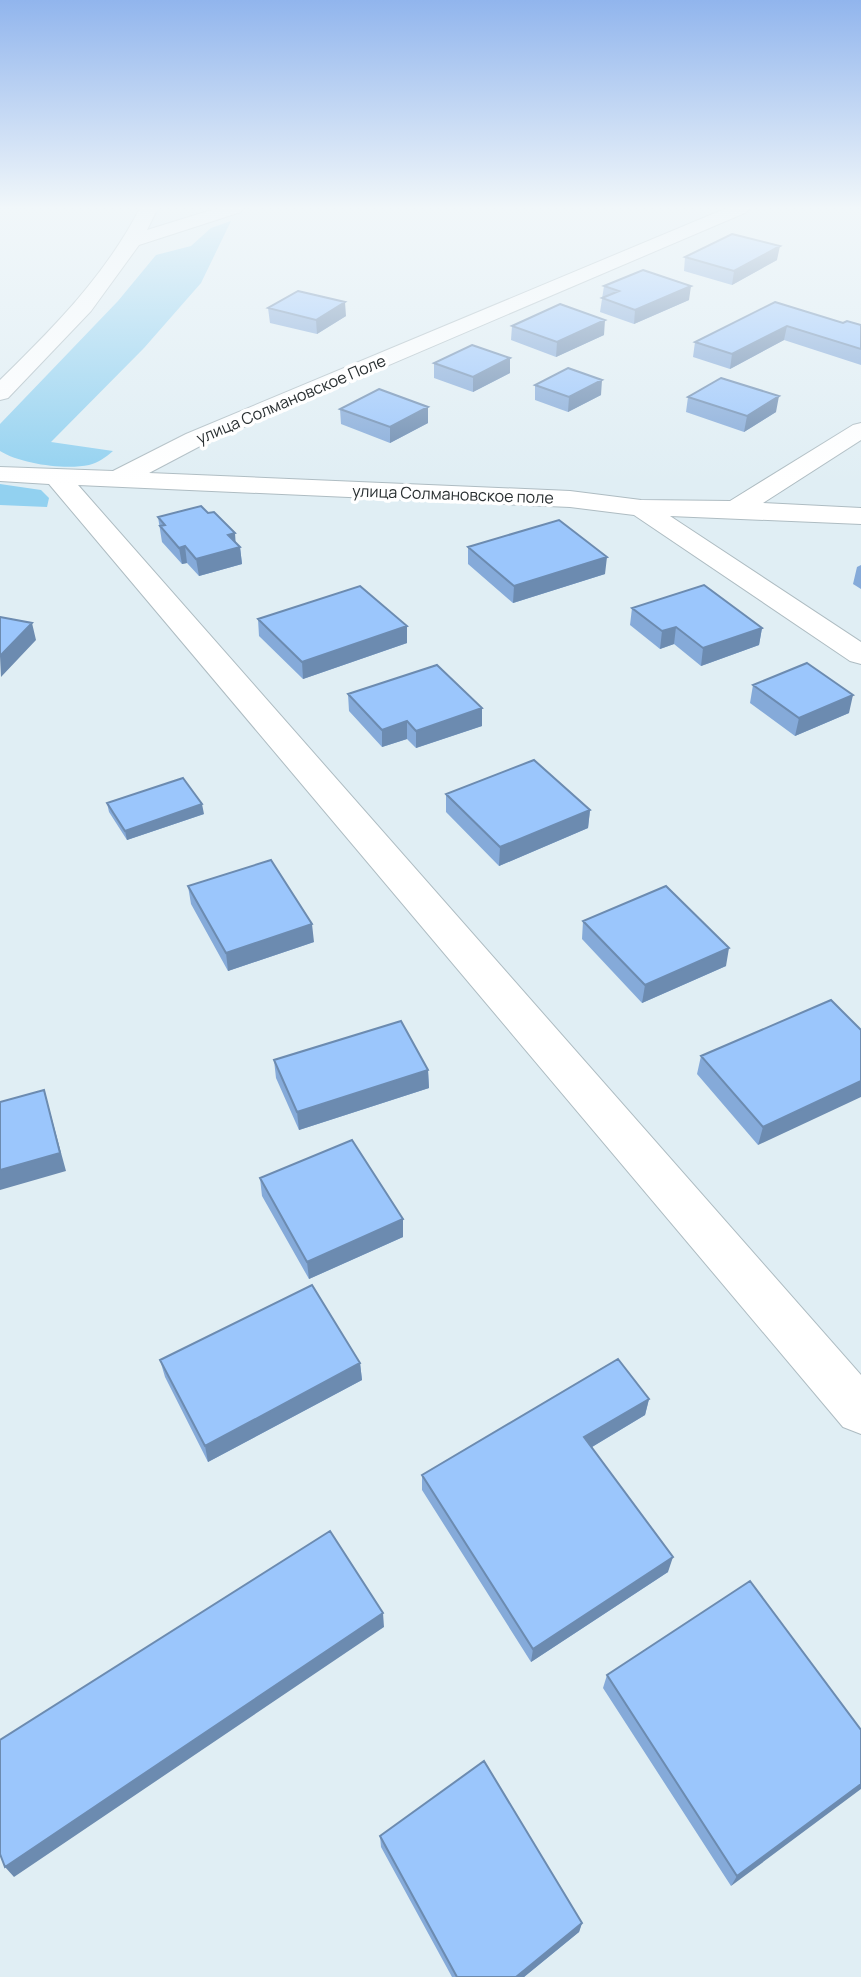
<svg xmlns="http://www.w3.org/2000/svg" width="861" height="1977" font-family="Manrope,sans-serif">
<rect width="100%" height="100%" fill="#e0eef4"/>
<!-- green -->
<path fill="#92d1f0" d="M 231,221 L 201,283 L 144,348 L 51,442 L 113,451 C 106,457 98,463 89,465 C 65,470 21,464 0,451 L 0,424 L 118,301 L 156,255 L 191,246 L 211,228 Z
M 0,484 L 41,490 L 49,498 L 47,507 L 0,505 Z"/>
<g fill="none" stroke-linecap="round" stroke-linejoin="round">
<!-- minor casing -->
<g stroke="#aebcc2" stroke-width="2">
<path id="minor" d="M 140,208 L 158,208 L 147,230 L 218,208 L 244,208 L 241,212 L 139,245 L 91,311 L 8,398 L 0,400 L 0,380 C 54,327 105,276 140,208 Z
M 727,208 L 750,208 L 747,212 L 204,444 L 149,473 L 570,491 L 641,500 L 730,501 L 853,425 L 861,423 L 861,440 L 763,503 L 861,508 L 861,524 L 670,516 L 861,642 L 861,664 L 850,661 L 634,515 L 570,507 L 78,485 L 861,1375 L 861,1434 L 843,1427 L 49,484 L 0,481 L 0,467 L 113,471 L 186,434 Z"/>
</g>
<!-- minor -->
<use href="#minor" fill="#fff" fill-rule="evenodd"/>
</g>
<!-- wall -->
<path fill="#85aad9" d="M 0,208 L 23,208 L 23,209 L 0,209 Z
M 685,257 L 777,260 L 732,285 L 684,271 Z
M 604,286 L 689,300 L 634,324 L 600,312 Z
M 775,302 L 843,323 L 861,325 L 861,365 L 784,340 L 730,369 L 693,357 L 695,342 Z
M 268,308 L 346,316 L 317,334 L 270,323 Z
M 512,326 L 604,335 L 556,357 L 511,340 Z
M 510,358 L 510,373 L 473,392 L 434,378 L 434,363 Z
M 535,385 L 601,395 L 568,412 L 535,400 Z
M 688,397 L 776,412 L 744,432 L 686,412 Z
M 428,407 L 428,423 L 390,443 L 341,424 L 340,409 Z
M 158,517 L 236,542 L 240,547 L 242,564 L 199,576 L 187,563 L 182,564 L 162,542 Z
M 468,547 L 605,574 L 513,603 L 468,564 Z
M 861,565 L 861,589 L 853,584 L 857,567 Z
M 632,608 L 762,628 L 759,645 L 701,666 L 674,644 L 660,649 L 630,625 Z
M 258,619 L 407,626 L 407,643 L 303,679 L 259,636 Z
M 753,685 L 849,713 L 795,736 L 750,703 Z
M 348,694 L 482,726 L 416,748 L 407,739 L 382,747 L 349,711 Z
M 446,794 L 590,810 L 588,828 L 499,866 L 446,812 Z
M 107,803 L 204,814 L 127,840 L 109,812 Z
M 188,886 L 314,942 L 228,971 L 191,904 Z
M 583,921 L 726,966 L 642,1003 L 582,939 Z
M 861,1030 L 758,1145 L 697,1074 L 701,1056 Z
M 274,1060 L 428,1070 L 429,1088 L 299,1130 L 276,1078 Z
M 260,1178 L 403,1219 L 403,1237 L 309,1279 L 262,1196 Z
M 160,1360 L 360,1363 L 362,1380 L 208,1462 L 165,1377 Z
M 649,1399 L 645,1415 L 592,1447 L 668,1572 L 531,1662 L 422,1490 L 422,1475 Z
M 607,1675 L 861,1730 L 731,1886 L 603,1688 Z
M 380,1836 L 582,1923 L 579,1932 L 524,1977 L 452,1977 L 381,1847 Z"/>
<!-- shaded-wall -->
<path fill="#6c8bb0" d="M 780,246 L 777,260 L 732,285 L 734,271 Z
M 691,286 L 689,300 L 634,324 L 635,310 Z
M 345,302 L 346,316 L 317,334 L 316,320 Z
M 605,320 L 604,335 L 556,357 L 557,342 Z
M 787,326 L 784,340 L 730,369 L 732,354 Z
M 510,358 L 510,373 L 473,392 L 473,377 Z
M 602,380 L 601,395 L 568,412 L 569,397 Z
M 779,396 L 776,412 L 744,432 L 747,416 Z
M 428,407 L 428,423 L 390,443 L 390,427 Z
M 235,533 L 236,548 L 240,547 L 242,564 L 199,576 L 196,559 L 228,535 Z
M 185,546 L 187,563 L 182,564 L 179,548 Z
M 607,557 L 605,574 L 513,603 L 514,586 Z
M 32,623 L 36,640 L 1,677 L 0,656 Z
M 407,626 L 407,643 L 303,679 L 302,662 Z
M 676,627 L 674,644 L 660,649 L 662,631 Z
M 762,628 L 759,645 L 701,666 L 703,648 Z
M 853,695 L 849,713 L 795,736 L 799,718 Z
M 482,708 L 482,726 L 416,748 L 416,731 Z
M 407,721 L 407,739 L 382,747 L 382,730 Z
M 202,804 L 204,814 L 127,840 L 125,831 Z
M 590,810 L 588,828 L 499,866 L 500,847 Z
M 312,924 L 314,942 L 228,971 L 226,953 Z
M 729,948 L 726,966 L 642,1003 L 645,985 Z
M 428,1070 L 429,1088 L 299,1130 L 297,1112 Z
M 861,1081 L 861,1097 L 758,1145 L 763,1127 Z
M 44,1090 L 66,1171 L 0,1190 L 0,1170 Z
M 403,1219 L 403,1237 L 309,1279 L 307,1262 Z
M 360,1363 L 362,1380 L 208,1462 L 205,1446 Z
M 649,1399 L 645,1415 L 582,1453 L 584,1437 Z
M 673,1557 L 668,1572 L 531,1662 L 533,1649 Z
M 383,1613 L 384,1627 L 14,1877 L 5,1867 Z
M 861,1784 L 861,1789 L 731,1886 L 737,1876 Z
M 582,1923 L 579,1932 L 524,1977 L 516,1977 Z"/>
<!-- building -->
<path fill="#9bc6fc" stroke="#6c8bb0" stroke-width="2" d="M 732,234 L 780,246 L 734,271 L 685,257 Z
M 643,270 L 691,286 L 635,310 L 602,298 L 619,291 L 604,286 Z
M 298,291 L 345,302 L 316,320 L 268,308 Z
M 775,302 L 843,323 L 847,321 L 861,325 L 861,349 L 787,326 L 732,354 L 695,342 Z
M 560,304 L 605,320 L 557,342 L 512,326 Z
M 472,345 L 510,358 L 473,377 L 434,363 Z
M 568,368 L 602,380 L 569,397 L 535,385 Z
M 721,378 L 779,396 L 747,416 L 688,397 Z
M 379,389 L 428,407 L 390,427 L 340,409 Z
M 201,506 L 208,513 L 214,512 L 235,533 L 228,535 L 240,547 L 196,559 L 185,546 L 179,548 L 160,526 L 165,525 L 158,517 Z
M 559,520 L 607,557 L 514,586 L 468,547 Z
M 704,585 L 762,628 L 703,648 L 676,627 L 662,631 L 632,608 Z
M 360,586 L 407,626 L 302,662 L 258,619 Z
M 0,617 L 32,623 L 0,656 Z
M 807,663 L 853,695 L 799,718 L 753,685 Z
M 437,665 L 482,708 L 416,731 L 407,721 L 382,730 L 348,694 Z
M 534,760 L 590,810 L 500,847 L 446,794 Z
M 183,778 L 202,804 L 125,831 L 107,803 Z
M 271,860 L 312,924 L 226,953 L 188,886 Z
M 666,886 L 729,948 L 645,985 L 583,921 Z
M 831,1000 L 861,1030 L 861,1081 L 763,1127 L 701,1056 Z
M 401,1021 L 428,1070 L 297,1112 L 274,1060 Z
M 44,1090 L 60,1153 L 0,1170 L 0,1102 Z
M 352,1140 L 403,1219 L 307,1262 L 260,1178 Z
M 312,1285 L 360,1363 L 205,1446 L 160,1360 Z
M 618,1359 L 649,1399 L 584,1437 L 673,1557 L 533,1649 L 422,1475 Z
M 330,1531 L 383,1613 L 5,1867 L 0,1854 L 0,1740 Z
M 750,1581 L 861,1730 L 861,1784 L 737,1876 L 607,1675 Z
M 484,1761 L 582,1923 L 516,1977 L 457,1977 L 380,1836 Z"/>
<!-- sky -->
<linearGradient id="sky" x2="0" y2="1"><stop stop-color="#91b5ed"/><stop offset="0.43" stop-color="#f1f7fa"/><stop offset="1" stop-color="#f1f7fa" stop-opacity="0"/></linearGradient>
<rect width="861" height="484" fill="url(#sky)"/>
<g text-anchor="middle" stroke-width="7" stroke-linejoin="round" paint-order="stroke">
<!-- far-street labels -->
<g font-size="16" fill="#2a3032" stroke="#fff">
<text transform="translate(291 399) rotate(-23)" y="6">улица Солмановское Поле</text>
<text transform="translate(453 494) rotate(2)" y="6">улица Солмановское поле</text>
</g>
</g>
</svg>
